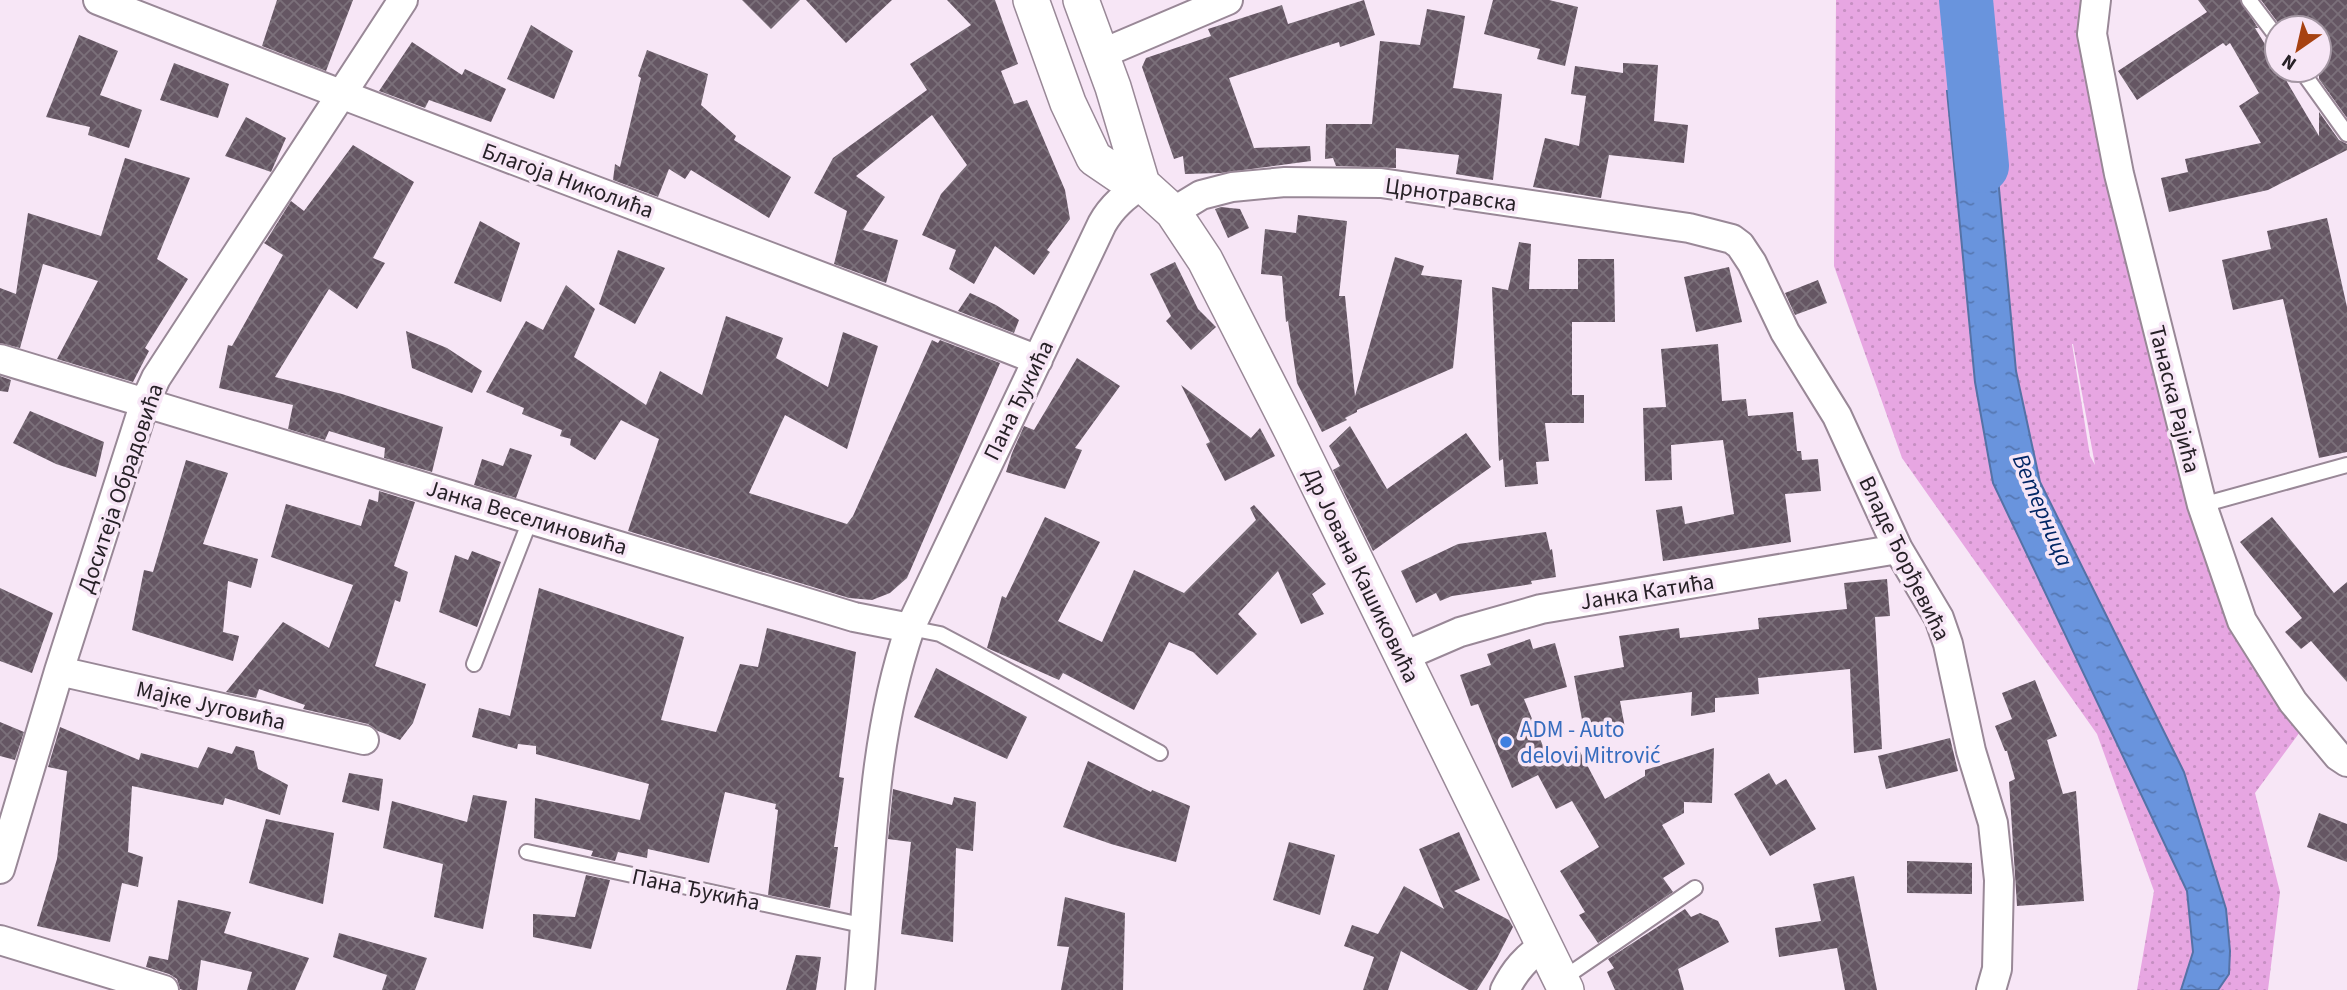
<svg xmlns="http://www.w3.org/2000/svg" width="2347" height="990" font-family="'Source Sans 3',sans-serif">
<defs>
<pattern id="grass-dots" width="8" height="8" patternUnits="userSpaceOnUse" patternTransform="scale(1.75)"><rect width="8" height="8" fill="#e7a6e2"/><path d="M2 2h.1M6 6h.1" fill="none" stroke="#c68fc2" stroke-width="1.8" stroke-linecap="round"/></pattern>
<pattern id="water-ripples" width="26" height="14" patternUnits="userSpaceOnUse" patternTransform="scale(1.75)"><rect width="26" height="14" fill="#6994dd"/><path d="M2 4q2-2 4 0t4 0M15 11q2-2 4 0t4 0" fill="none" stroke="#5678b3"/></pattern>
<pattern id="building-cross-hatch" width="8" height="8" patternUnits="userSpaceOnUse" patternTransform="scale(1.75)"><rect width="8" height="8" fill="#655663"/><path d="M0 0l8 8M0 8l8-8" fill="none" stroke="#7b707a"/></pattern>
</defs>
<rect width="100%" height="100%" fill="#f7e6f6"/>
<!-- grass -->
<path fill="url(#grass-dots)" fill-rule="evenodd" d="M 1836,0 L 2096,0 L 2092,34 L 2242,621 L 2308,721 L 2255,793 L 2280,892 L 2268,990 L 2137,990 L 2154,891 L 2097,734 L 1902,458 L 1834,266 ZM 2072,344 L 2073,344 L 2095,465 L 2090,456 Z"/>
<!-- water -->
<path fill="url(#water-ripples)" stroke="#5572a6" stroke-width="2" d="M 1947,91 L 1990,92 L 2016,371 L 2040,482 L 2184,772 L 2226,909 L 2230,951 L 2229,974 L 2218,990 L 2181,990 L 2193,952 L 2187,891 L 1993,483 L 1975,382 Z"/>
<g fill="none" stroke-linecap="round" stroke-linejoin="round">
<!-- river -->
<path stroke="#6994dd" stroke-width="54" d="M 1966,0 L 1982,166"/>
</g>
<!-- building -->
<path fill="url(#building-cross-hatch)" d="M 277,0 L 353,0 L 326,71 L 262,46 Z
M 742,0 L 800,0 L 771,29 Z
M 806,0 L 892,0 L 846,43 Z
M 947,0 L 995,0 L 1018,64 L 1001,71 L 1014,104 L 1027,100 L 1065,190 L 1070,219 L 1047,250 L 1050,252 L 1034,275 L 995,246 L 974,284 L 949,269 L 956,250 L 922,235 L 941,194 L 967,165 L 932,115 L 856,176 L 885,197 L 863,230 L 898,240 L 886,283 L 834,264 L 847,211 L 814,193 L 833,158 L 927,90 L 910,64 L 971,25 Z
M 1364,0 L 1375,35 L 1340,47 L 1339,42 L 1229,78 L 1254,148 L 1310,146 L 1311,161 L 1221,173 L 1185,174 L 1183,156 L 1174,159 L 1142,67 L 1146,58 L 1211,36 L 1208,29 L 1282,5 L 1288,24 Z
M 1493,0 L 1549,0 L 1578,7 L 1565,66 L 1537,59 L 1540,49 L 1484,34 Z
M 2198,0 L 2240,0 L 2258,28 L 2255,28 L 2277,64 L 2277,70 L 2280,70 L 2319,136 L 2319,112 L 2339,140 L 2347,144 L 2347,150 L 2268,190 L 2169,212 L 2161,178 L 2188,172 L 2185,159 L 2261,143 L 2239,106 L 2259,93 L 2230,43 L 2226,46 L 2223,43 L 2137,100 L 2118,71 L 2207,12 Z
M 2261,0 L 2347,0 L 2347,118 L 2319,79 L 2319,28 L 2282,28 Z
M 1427,9 L 1465,16 L 1453,88 L 1502,94 L 1493,180 L 1456,174 L 1459,155 L 1396,148 L 1396,168 L 1336,166 L 1333,158 L 1325,159 L 1326,124 L 1372,124 L 1380,41 L 1420,45 Z
M 531,25 L 573,51 L 554,99 L 507,79 Z
M 79,35 L 118,51 L 100,95 L 142,110 L 129,148 L 88,135 L 90,127 L 46,117 Z
M 412,42 L 462,75 L 465,69 L 506,89 L 491,122 L 429,100 L 425,108 L 379,91 Z
M 647,50 L 708,74 L 701,105 L 736,136 L 734,140 L 791,177 L 769,218 L 691,170 L 685,179 L 669,169 L 658,197 L 613,180 L 615,164 L 620,167 L 641,78 L 638,76 Z
M 174,63 L 229,84 L 218,118 L 160,100 Z
M 1623,63 L 1658,65 L 1654,121 L 1688,125 L 1684,163 L 1609,155 L 1601,198 L 1533,187 L 1545,138 L 1579,146 L 1586,96 L 1571,94 L 1575,66 L 1623,73 Z
M 246,117 L 286,138 L 271,172 L 225,156 Z
M 353,145 L 414,182 L 373,258 L 385,263 L 357,309 L 329,289 L 275,377 L 342,394 L 443,427 L 432,472 L 384,458 L 385,448 L 329,431 L 325,440 L 288,429 L 293,405 L 219,388 L 228,345 L 232,346 L 283,255 L 264,243 L 266,241 L 291,201 L 304,211 Z
M 125,158 L 190,178 L 157,259 L 188,279 L 145,348 L 149,351 L 133,382 L 57,359 L 98,281 L 43,264 L 20,348 L 0,343 L 0,288 L 16,294 L 28,213 L 101,236 Z
M 1221,207 L 1240,209 L 1249,228 L 1228,238 L 1215,209 Z
M 1298,215 L 1347,221 L 1339,296 L 1345,296 L 1355,396 L 1395,257 L 1424,266 L 1421,275 L 1462,280 L 1453,368 L 1357,410 L 1357,412 L 1345,418 L 1347,420 L 1322,432 L 1297,383 L 1288,321 L 1286,322 L 1282,276 L 1261,274 L 1265,229 L 1296,233 Z
M 2327,218 L 2347,307 L 2347,452 L 2319,458 L 2283,299 L 2233,310 L 2222,260 L 2271,249 L 2267,231 Z
M 480,221 L 520,243 L 501,302 L 454,283 Z
M 1519,242 L 1531,244 L 1529,289 L 1578,289 L 1578,259 L 1614,259 L 1615,322 L 1572,322 L 1572,395 L 1584,395 L 1584,423 L 1545,423 L 1549,461 L 1536,462 L 1538,484 L 1505,487 L 1503,459 L 1499,461 L 1492,287 L 1508,290 Z
M 618,250 L 665,268 L 635,324 L 599,304 Z
M 1175,262 L 1198,309 L 1216,327 L 1191,350 L 1166,321 L 1171,316 L 1150,274 Z
M 1729,267 L 1742,322 L 1696,332 L 1684,277 Z
M 1818,280 L 1827,303 L 1795,315 L 1785,293 Z
M 566,285 L 595,309 L 574,357 L 646,405 L 660,371 L 702,395 L 726,316 L 783,338 L 776,358 L 828,387 L 843,332 L 878,346 L 847,449 L 785,415 L 749,493 L 847,524 L 853,516 L 932,340 L 938,343 L 940,340 L 1000,363 L 907,578 L 890,593 L 872,600 L 849,598 L 628,531 L 659,439 L 621,420 L 595,460 L 570,445 L 571,439 L 560,436 L 562,430 L 522,414 L 524,408 L 486,392 L 526,321 L 543,330 Z
M 970,293 L 996,305 L 1019,320 L 1014,333 L 958,311 Z
M 406,331 L 447,348 L 482,371 L 472,393 L 412,368 Z
M 1718,344 L 1722,401 L 1746,399 L 1748,416 L 1793,412 L 1797,451 L 1801,451 L 1802,460 L 1818,459 L 1821,491 L 1785,494 L 1791,542 L 1663,561 L 1656,510 L 1682,506 L 1685,524 L 1734,514 L 1723,440 L 1671,445 L 1672,480 L 1645,481 L 1643,408 L 1666,407 L 1661,349 Z
M 1077,358 L 1120,386 L 1075,448 L 1082,450 L 1065,489 L 1006,472 L 1012,453 L 1024,426 L 1034,430 Z
M 0,376 L 11,380 L 8,392 L 0,391 Z
M 1181,385 L 1251,438 L 1260,428 L 1275,456 L 1225,481 L 1206,444 L 1210,442 Z
M 30,411 L 104,442 L 96,477 L 56,464 L 13,443 Z
M 1350,426 L 1387,489 L 1466,433 L 1491,467 L 1373,551 L 1333,470 L 1340,466 L 1329,446 Z
M 510,448 L 532,455 L 516,498 L 474,485 L 482,459 L 503,466 Z
M 186,460 L 228,473 L 203,544 L 258,559 L 251,588 L 228,581 L 223,632 L 239,636 L 233,661 L 132,630 L 144,570 L 153,572 Z
M 379,491 L 415,502 L 394,566 L 408,572 L 400,602 L 395,600 L 375,666 L 426,684 L 413,723 L 400,740 L 378,731 L 368,724 L 303,709 L 305,705 L 259,689 L 256,698 L 226,692 L 283,622 L 329,648 L 353,585 L 271,557 L 286,504 L 361,526 L 369,499 L 378,502 Z
M 1254,505 L 1326,584 L 1312,594 L 1324,614 L 1301,624 L 1278,571 L 1238,614 L 1257,634 L 1217,675 L 1193,652 L 1169,642 L 1134,710 L 1063,673 L 1059,680 L 987,648 L 1002,596 L 1006,598 L 1045,517 L 1100,542 L 1058,621 L 1102,642 L 1134,570 L 1184,593 L 1256,520 L 1250,508 Z
M 2272,517 L 2334,593 L 2347,582 L 2347,682 L 2311,641 L 2301,649 L 2285,632 L 2302,618 L 2240,542 Z
M 1546,532 L 1550,550 L 1552,549 L 1556,577 L 1531,581 L 1532,584 L 1452,596 L 1440,601 L 1436,593 L 1416,603 L 1401,571 L 1458,544 Z
M 472,551 L 501,562 L 477,627 L 439,612 L 455,555 L 468,560 Z
M 1887,579 L 1890,616 L 1875,617 L 1882,749 L 1854,753 L 1850,669 L 1758,678 L 1759,694 L 1715,698 L 1715,712 L 1691,716 L 1692,692 L 1620,701 L 1625,728 L 1585,736 L 1574,676 L 1624,667 L 1619,636 L 1679,628 L 1680,638 L 1759,629 L 1758,618 L 1847,609 L 1844,583 Z
M 0,588 L 53,613 L 32,673 L 0,661 Z
M 539,588 L 684,637 L 661,720 L 716,732 L 740,664 L 758,667 L 767,628 L 856,652 L 839,777 L 844,778 L 834,847 L 838,847 L 830,908 L 768,895 L 778,810 L 775,809 L 776,804 L 725,792 L 709,863 L 648,849 L 647,858 L 618,852 L 615,861 L 591,856 L 593,851 L 534,838 L 535,798 L 640,820 L 649,784 L 536,754 L 536,746 L 518,744 L 517,749 L 472,737 L 479,708 L 510,716 Z
M 1530,639 L 1533,649 L 1555,643 L 1567,687 L 1524,699 L 1549,761 L 1577,746 L 1605,799 L 1645,776 L 1645,770 L 1714,748 L 1712,803 L 1684,802 L 1684,813 L 1662,825 L 1685,864 L 1663,878 L 1673,892 L 1598,943 L 1579,915 L 1585,912 L 1560,871 L 1599,847 L 1572,801 L 1556,809 L 1538,775 L 1512,788 L 1478,704 L 1471,706 L 1460,675 L 1491,665 L 1487,654 Z
M 936,668 L 1027,717 L 1007,759 L 914,717 Z
M 2035,680 L 2057,736 L 2047,740 L 2063,794 L 2076,791 L 2084,901 L 2017,906 L 2009,782 L 2015,779 L 2007,751 L 2005,751 L 1995,726 L 2012,719 L 2002,693 Z
M 0,722 L 24,732 L 15,760 L 0,756 Z
M 60,727 L 139,760 L 141,753 L 198,768 L 208,747 L 232,754 L 236,746 L 254,751 L 258,769 L 288,785 L 280,815 L 225,798 L 223,805 L 132,786 L 128,852 L 143,857 L 138,887 L 122,883 L 110,942 L 37,926 L 57,859 L 67,771 L 48,767 Z
M 1950,738 L 1958,771 L 1886,789 L 1878,756 Z
M 1088,761 L 1151,792 L 1152,790 L 1190,806 L 1176,862 L 1111,844 L 1063,827 Z
M 349,773 L 383,779 L 379,811 L 342,802 Z
M 1769,773 L 1776,785 L 1786,779 L 1816,829 L 1770,856 L 1734,794 Z
M 893,789 L 952,805 L 954,797 L 976,802 L 973,851 L 956,848 L 953,942 L 901,934 L 911,842 L 888,839 Z
M 473,795 L 507,801 L 483,929 L 434,917 L 443,864 L 383,848 L 392,801 L 467,822 Z
M 2319,813 L 2347,824 L 2347,862 L 2307,847 Z
M 266,819 L 334,833 L 323,904 L 249,883 Z
M 1459,832 L 1480,880 L 1454,891 L 1509,920 L 1513,927 L 1497,958 L 1477,990 L 1469,990 L 1401,951 L 1388,990 L 1363,990 L 1374,957 L 1344,946 L 1352,925 L 1378,934 L 1404,886 L 1444,909 L 1419,849 Z
M 1289,842 L 1335,855 L 1320,915 L 1273,900 Z
M 1907,861 L 1972,863 L 1972,894 L 1907,893 Z
M 586,875 L 610,880 L 591,949 L 533,937 L 533,914 L 575,917 Z
M 1854,876 L 1877,990 L 1845,990 L 1837,948 L 1779,957 L 1775,928 L 1821,921 L 1813,884 Z
M 1065,897 L 1125,913 L 1123,990 L 1061,990 L 1069,947 L 1057,946 Z
M 178,900 L 231,912 L 224,933 L 309,958 L 295,990 L 247,990 L 252,972 L 201,960 L 197,990 L 183,990 L 180,989 L 177,979 L 169,974 L 146,967 L 149,956 L 168,960 Z
M 1685,909 L 1691,917 L 1700,913 L 1718,921 L 1729,942 L 1678,969 L 1684,990 L 1615,990 L 1607,972 L 1614,968 L 1608,959 Z
M 339,933 L 427,958 L 415,990 L 382,990 L 387,975 L 333,957 Z
M 796,955 L 821,957 L 816,990 L 786,990 Z"/>
<g fill="none" stroke-linecap="round" stroke-linejoin="round">
<!-- service casing -->
<g stroke="#998897" stroke-width="18">
<path id="service" d="M 2249,0 L 2277,37
M 2301,70 L 2347,134
M 2202,505 L 2347,465
M 910,628 L 940,634 L 974,652 L 1160,753
M 474,664 L 531,518
M 527,852 L 866,926
M 1561,980 L 1695,888"/>
</g>
<!-- minor casing -->
<g stroke="#998897" stroke-width="32">
<path id="minor" d="M 98,0 C 410,123 725,238 1038,360
M 2096,0 L 2092,34 L 2119,174 L 2202,505 L 2242,621 L 2293,702 L 2338,756 L 2347,762
M 1101,54 L 1228,0
M 1173,212 L 1201,195 L 1232,187 L 1285,182 L 1381,183 L 1689,228 L 1732,239 L 1740,245 L 1752,263 L 1785,332 L 1837,416 L 1898,549 L 1939,618 L 1948,644 L 1971,751 L 1993,823 L 1999,880 L 1997,969 L 1991,990
M 0,359 L 854,617 L 910,628
M 1402,657 L 1460,632 L 1541,609 L 1898,549
M 59,671 L 364,740
M 0,869 L 59,671 L 145,402 L 156,378 L 403,0
M 0,940 L 164,990
M 860,990 C 871,869 870,744 910,628 L 1102,224 C 1112,206 1125,196 1142,184
M 1505,990 C 1515,970 1526,958 1544,945"/>
</g>
<!-- tertiary casing -->
<g stroke="#998897" stroke-width="38">
<path id="tertiary" d="M 1031,0 L 1068,103 L 1094,158 L 1119,175 L 1142,184 L 1173,212 L 1205,260 L 1291,429 L 1566,990
M 1081,0 L 1113,87 L 1142,184"/>
</g>
<!-- service -->
<use href="#service" stroke="#fff" stroke-width="14"/>
<!-- minor -->
<use href="#minor" stroke="#fff" stroke-width="28"/>
<!-- tertiary -->
<use href="#tertiary" stroke="#fff" stroke-width="35"/>
</g>
<!-- markers -->
<circle fill="#3f7fe0" stroke="#f7e6f6" stroke-width="2.5" cx="1506" cy="742" r="7"/>
<g text-anchor="middle" stroke-width="7" stroke-linejoin="round" paint-order="stroke">
<!-- street labels -->
<g font-size="23" fill="#272127" stroke="#f7e6f6">
<text transform="translate(568 180) rotate(20)" y="8">Благоја Николића</text>
<text transform="translate(1451 194) rotate(8)" y="8">Црнотравска</text>
<text transform="translate(2175 399) rotate(76)" y="8">Танаска Рајића</text>
<text transform="translate(1018 400) rotate(-64)" y="8">Пана Ђукића</text>
<text transform="translate(120 488) rotate(-71)" y="8">Доситеја Обрадовића</text>
<text transform="translate(527 517) rotate(17)" y="8">Јанка Веселиновића</text>
<text transform="translate(1905 558) rotate(64)" y="8">Владе Ђорђевића</text>
<text transform="translate(1362 575) rotate(64)" y="8">Др Јована Кашиковића</text>
<text transform="translate(1647 591) rotate(-9)" y="8">Јанка Катића</text>
<text transform="translate(211 705) rotate(13)" y="8">Мајке Југовића</text>
<text transform="translate(696 889) rotate(12)" y="8">Пана Ђукића</text>
</g>
<!-- shop labels -->
<g font-size="23" fill="#366cbe" stroke="#f7e6f6" text-anchor="start">
<text x="1520" y="737">ADM - Auto<tspan x="1520" dy="26">delovi Mitrović</tspan></text>
</g>
<!-- water labels -->
<g font-size="24" font-style="italic" fill="#022665" stroke="#f7e6f6">
<text transform="translate(2043 510) rotate(67)" y="8">Ветерница</text>
</g>
</g>
<!-- north arrow -->
<g transform="translate(2298 49) rotate(214)"><circle r="33" fill="#f7e6f6" stroke="#a497a3" stroke-width="2"/>
<path d="M0-5L12 26L0 18L-12 26Z" fill="#a74212"/>
<text y="-10" font-size="19" font-weight="bold" text-anchor="middle" fill="#272127">N</text>
</g>
</svg>
